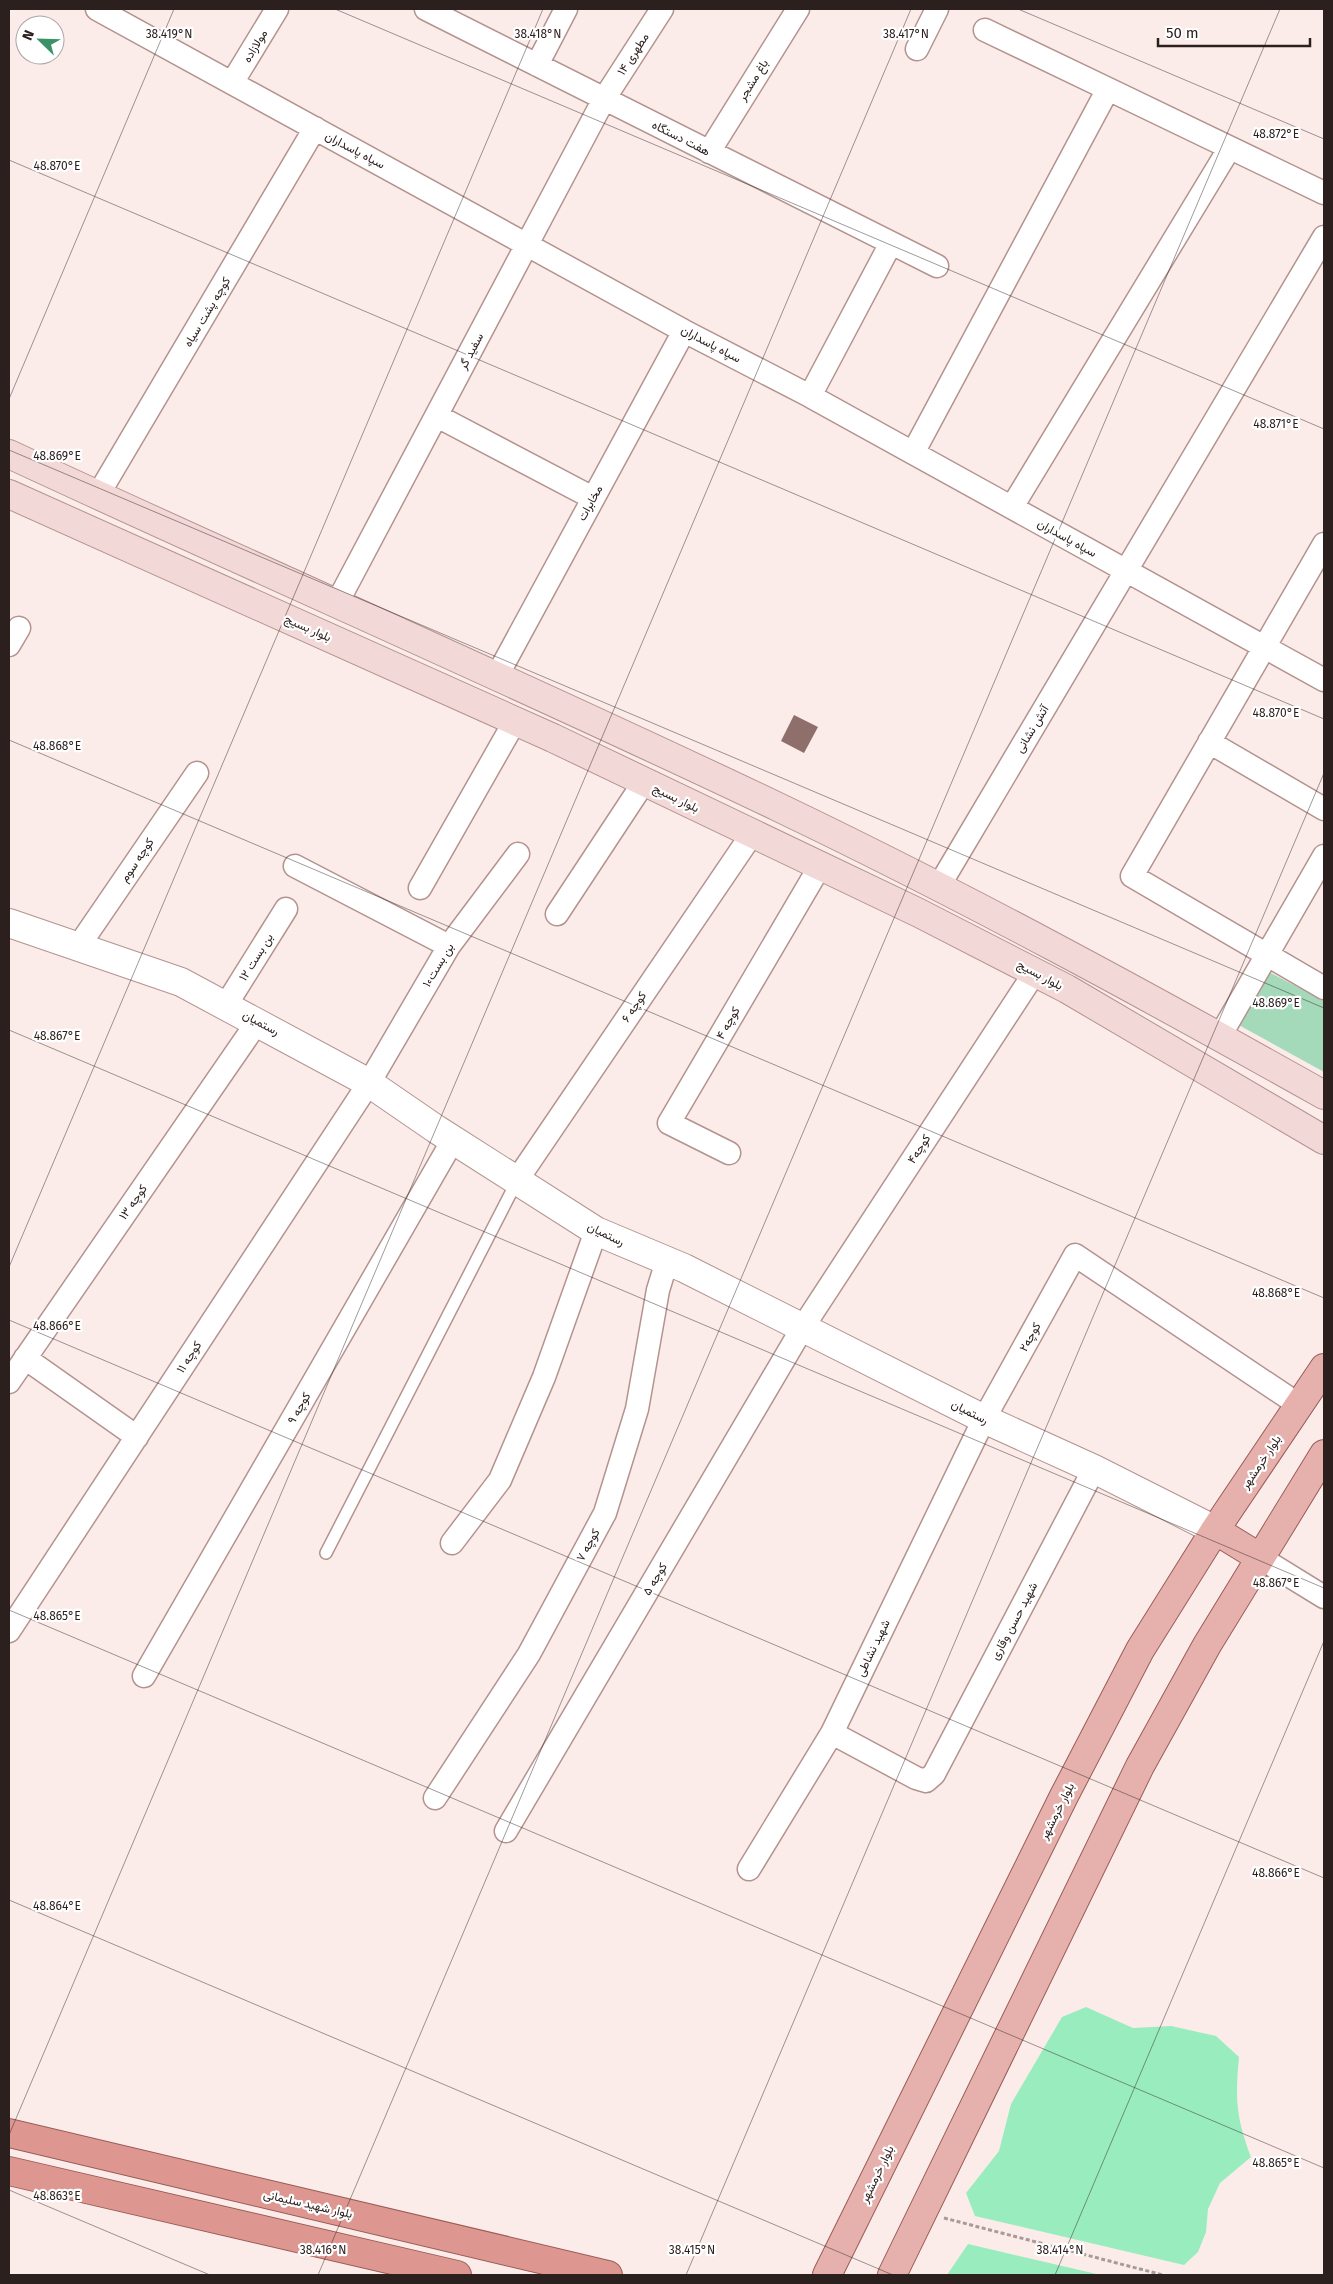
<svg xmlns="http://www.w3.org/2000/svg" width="1333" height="2284" font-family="'Fira Sans',Vazirmatn,sans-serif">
<rect width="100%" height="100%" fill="#fbecea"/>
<!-- green -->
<path fill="#a4daba" d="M 1269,972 L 1324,1001 L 1324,1072 L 1235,1023 Z"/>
<!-- water -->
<path fill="#99ecbd" d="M 1086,2007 L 1133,2028 L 1171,2026 L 1216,2036 L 1239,2057 C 1235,2099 1236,2117 1251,2157 L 1220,2183 L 1208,2209 L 1206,2232 L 1198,2252 L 1184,2265 L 975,2216 L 966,2193 L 999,2151 L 1011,2104 L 1062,2017 Z
M 968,2244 L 1101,2275 L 947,2275 Z"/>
<!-- building -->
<path fill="#8e6f6b" d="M 794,715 L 818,727 L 804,753 L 781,741 Z"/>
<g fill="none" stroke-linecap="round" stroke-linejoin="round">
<!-- service casing -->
<g stroke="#b4938f" stroke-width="14">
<path id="service" d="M 326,1553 L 517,1181"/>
</g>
<!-- minor casing -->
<g stroke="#b4938f" stroke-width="25">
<path id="minor" d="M 97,9 L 684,331 L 810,396 L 1324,680
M 426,9 L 937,266
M 985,30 L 1108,89
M 917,49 L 937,9
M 537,65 L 566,9
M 232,83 L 277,9
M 709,152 L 798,9
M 810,396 L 891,243
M 437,416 L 593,498
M 913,453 L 1108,89 L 1324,193
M 98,495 L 315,128
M 1012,507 L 1229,149
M 1324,544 L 1132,876 L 1324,988
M 337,603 L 604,99 L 662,9
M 9,645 L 19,628
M 497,676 L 684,331
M 1209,742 L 1324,809
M 295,866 L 449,946
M 939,886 L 1324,237
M 420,888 L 515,721
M 557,914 L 644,782
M 78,947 L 197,773
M 226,1005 L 286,909
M 1220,1036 L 1324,856
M 729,1153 L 669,1123 L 820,866
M 517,1180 L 752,834
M 25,1358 L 137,1437
M 9,1382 L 258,1021
M 452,1543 L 500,1480 L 544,1377 L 596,1231
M 1259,1557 L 1324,1597
M 9,1631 L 369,1083 L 449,946 L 518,854
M 144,1676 L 453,1140
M 832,1733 L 916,1778 L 926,1781 L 934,1774 L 1094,1469
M 435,1798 L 529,1654 L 605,1513 L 637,1409 L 658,1290 L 667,1261
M 506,1831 L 803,1327 L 1035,972
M 749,1869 L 832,1733 L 984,1419 L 1075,1255 L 1299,1405"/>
</g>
<!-- tertiary casing -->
<g stroke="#b4938f" stroke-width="30">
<path id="tertiary" d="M 9,923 L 181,982 L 369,1083 L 436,1129 L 596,1231 L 684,1268 L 984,1419 L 1094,1469 L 1215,1530"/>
</g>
<!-- secondary casing -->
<g stroke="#b4938f" stroke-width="30">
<path id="secondary" d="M 9,454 C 265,573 523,685 778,807 C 964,896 1144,994 1324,1095
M 9,494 L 553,738 L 919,913 L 1067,989 L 1324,1140"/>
</g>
<!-- primary casing -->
<g stroke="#9a5c57" stroke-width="30">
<path id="primary" d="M 1215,1530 L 1259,1557
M 827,2275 L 1064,1796 L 1140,1650 L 1215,1530 L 1324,1368
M 892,2275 L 1140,1766 L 1207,1645 L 1324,1454"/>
</g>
<!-- trunk casing -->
<g stroke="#9a5c57" stroke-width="30">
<path id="trunk" d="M 9,2133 L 608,2275
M 9,2171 L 457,2275"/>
</g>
<!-- path -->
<path stroke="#a89a98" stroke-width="3" stroke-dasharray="4 2.5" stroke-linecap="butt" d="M 944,2218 L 1163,2275"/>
<!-- service -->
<use href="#service" stroke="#fff" stroke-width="11"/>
<!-- minor -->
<use href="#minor" stroke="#fff" stroke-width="22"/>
<!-- tertiary -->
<use href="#tertiary" stroke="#fff" stroke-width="28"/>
<!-- secondary -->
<use href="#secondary" stroke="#f2d8d6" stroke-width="28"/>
<!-- primary -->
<use href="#primary" stroke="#e6b1ac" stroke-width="28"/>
<!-- trunk -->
<use href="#trunk" stroke="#de9790" stroke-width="28"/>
</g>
<!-- ticks -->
<path fill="none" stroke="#2c201e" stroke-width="1" stroke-opacity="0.45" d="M 335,9 L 1324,429M 1018,9 L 1324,139M 9,160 L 1324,719M 9,399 L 174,9M 9,450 L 1324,1008M 9,740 L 1324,1298M 9,1030 L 1324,1588M 9,1267 L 543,9M 9,1320 L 1324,1878M 9,1610 L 1324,2168M 9,1900 L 893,2275M 9,2135 L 911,9M 9,2190 L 210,2275M 318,2275 L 1280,9M 686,2275 L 1324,773M 1055,2275 L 1324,1641"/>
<g text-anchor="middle" stroke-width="4.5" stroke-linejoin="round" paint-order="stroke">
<!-- street labels -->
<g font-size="12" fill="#2c201e" stroke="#fff">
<text transform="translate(255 46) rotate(-59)" y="4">مولازاده</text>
<text transform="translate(633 54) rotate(-57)" y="4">مطهری ۱۴</text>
<text transform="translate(753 80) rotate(-58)" y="4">باغ مشجر</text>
<text transform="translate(681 138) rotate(27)" y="4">هفت دستگاه</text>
<text transform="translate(355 150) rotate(28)" y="4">سپاه پاسداران</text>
<text transform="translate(207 312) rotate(-59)" y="4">کوچه پشت سیاه</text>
<text transform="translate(711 344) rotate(28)" y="4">سپاه پاسداران</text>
<text transform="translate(471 351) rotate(-62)" y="4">سفید گر</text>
<text transform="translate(590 503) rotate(-61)" y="4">مخابرات</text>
<text transform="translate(1067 538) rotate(29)" y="4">سپاه پاسداران</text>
<text transform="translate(308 628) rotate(24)" y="4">بلوار بسیج</text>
<text transform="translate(1032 729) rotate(-59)" y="4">آتش نشانی</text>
<text transform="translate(676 798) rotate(26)" y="4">بلوار بسیج</text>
<text transform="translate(137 860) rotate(-56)" y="4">کوچه سوم</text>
<text transform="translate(256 957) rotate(-58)" y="4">بن بست ۱۲</text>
<text transform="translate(438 965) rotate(-59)" y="4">بن بست۱۰</text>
<text transform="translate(1040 975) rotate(28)" y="4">بلوار بسیج</text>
<text transform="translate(634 1007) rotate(-56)" y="4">کوچه ۶</text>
<text transform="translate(261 1023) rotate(28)" y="4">رستمیان</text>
<text transform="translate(728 1023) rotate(-60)" y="4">کوچه ۴</text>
<text transform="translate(919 1149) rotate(-57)" y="4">کوچه۴</text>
<text transform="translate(133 1202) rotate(-55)" y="4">کوچه ۱۳</text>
<text transform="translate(606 1234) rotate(26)" y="4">رستمیان</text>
<text transform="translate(1030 1337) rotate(-61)" y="4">کوچه۲</text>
<text transform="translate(189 1357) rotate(-57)" y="4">کوچه ۱۱</text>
<text transform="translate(299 1408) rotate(-60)" y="4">کوچه ۹</text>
<text transform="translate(970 1412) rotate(27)" y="4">رستمیان</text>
<text transform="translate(1261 1462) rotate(-56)" y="4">بلوار خرمشهر</text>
<text transform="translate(588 1545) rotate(-61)" y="4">کوچه ۷</text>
<text transform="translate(655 1579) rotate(-59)" y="4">کوچه ۵</text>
<text transform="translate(1014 1621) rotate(-62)" y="4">شهید حسن وقاری</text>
<text transform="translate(873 1648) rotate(-64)" y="4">شهید نشاطی</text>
<text transform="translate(1057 1811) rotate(-63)" y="4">بلوار خرمشهر</text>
<text transform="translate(877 2174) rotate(-64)" y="4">بلوار خرمشهر</text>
<text transform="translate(308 2204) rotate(13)" y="4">بلوار شهید سلیمانی</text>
</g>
</g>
<g font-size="12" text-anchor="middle" fill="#2c201e" stroke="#fff" stroke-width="4.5" stroke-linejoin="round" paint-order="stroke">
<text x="169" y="38">38.419°N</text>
<text x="538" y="38">38.418°N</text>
<text x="906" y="38">38.417°N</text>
<text x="1276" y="138">48.872°E</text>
<text x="57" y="170">48.870°E</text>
<text x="1276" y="428">48.871°E</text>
<text x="57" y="460">48.869°E</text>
<text x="1276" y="717">48.870°E</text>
<text x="57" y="750">48.868°E</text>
<text x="1276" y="1007">48.869°E</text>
<text x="57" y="1040">48.867°E</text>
<text x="1276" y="1297">48.868°E</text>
<text x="57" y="1330">48.866°E</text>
<text x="1276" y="1587">48.867°E</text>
<text x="57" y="1620">48.865°E</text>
<text x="1276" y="1877">48.866°E</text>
<text x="57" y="1910">48.864°E</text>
<text x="1276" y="2167">48.865°E</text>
<text x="57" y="2200">48.863°E</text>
<text x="323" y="2254">38.416°N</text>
<text x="692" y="2254">38.415°N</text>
<text x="1060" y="2254">38.414°N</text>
</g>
<!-- border -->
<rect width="1333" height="2284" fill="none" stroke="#2c201e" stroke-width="20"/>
<!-- north arrow -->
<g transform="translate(40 40) rotate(293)"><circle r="24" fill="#ffffff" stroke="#aba6a5"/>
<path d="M0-4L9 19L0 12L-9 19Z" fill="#3b9267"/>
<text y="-8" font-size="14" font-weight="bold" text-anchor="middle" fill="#2c201e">N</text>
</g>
<!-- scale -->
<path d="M1158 38v8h152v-8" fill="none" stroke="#2c201e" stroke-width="2.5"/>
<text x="1166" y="38" font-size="15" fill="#2c201e" stroke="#ffffff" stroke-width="4" paint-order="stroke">50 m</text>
</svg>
